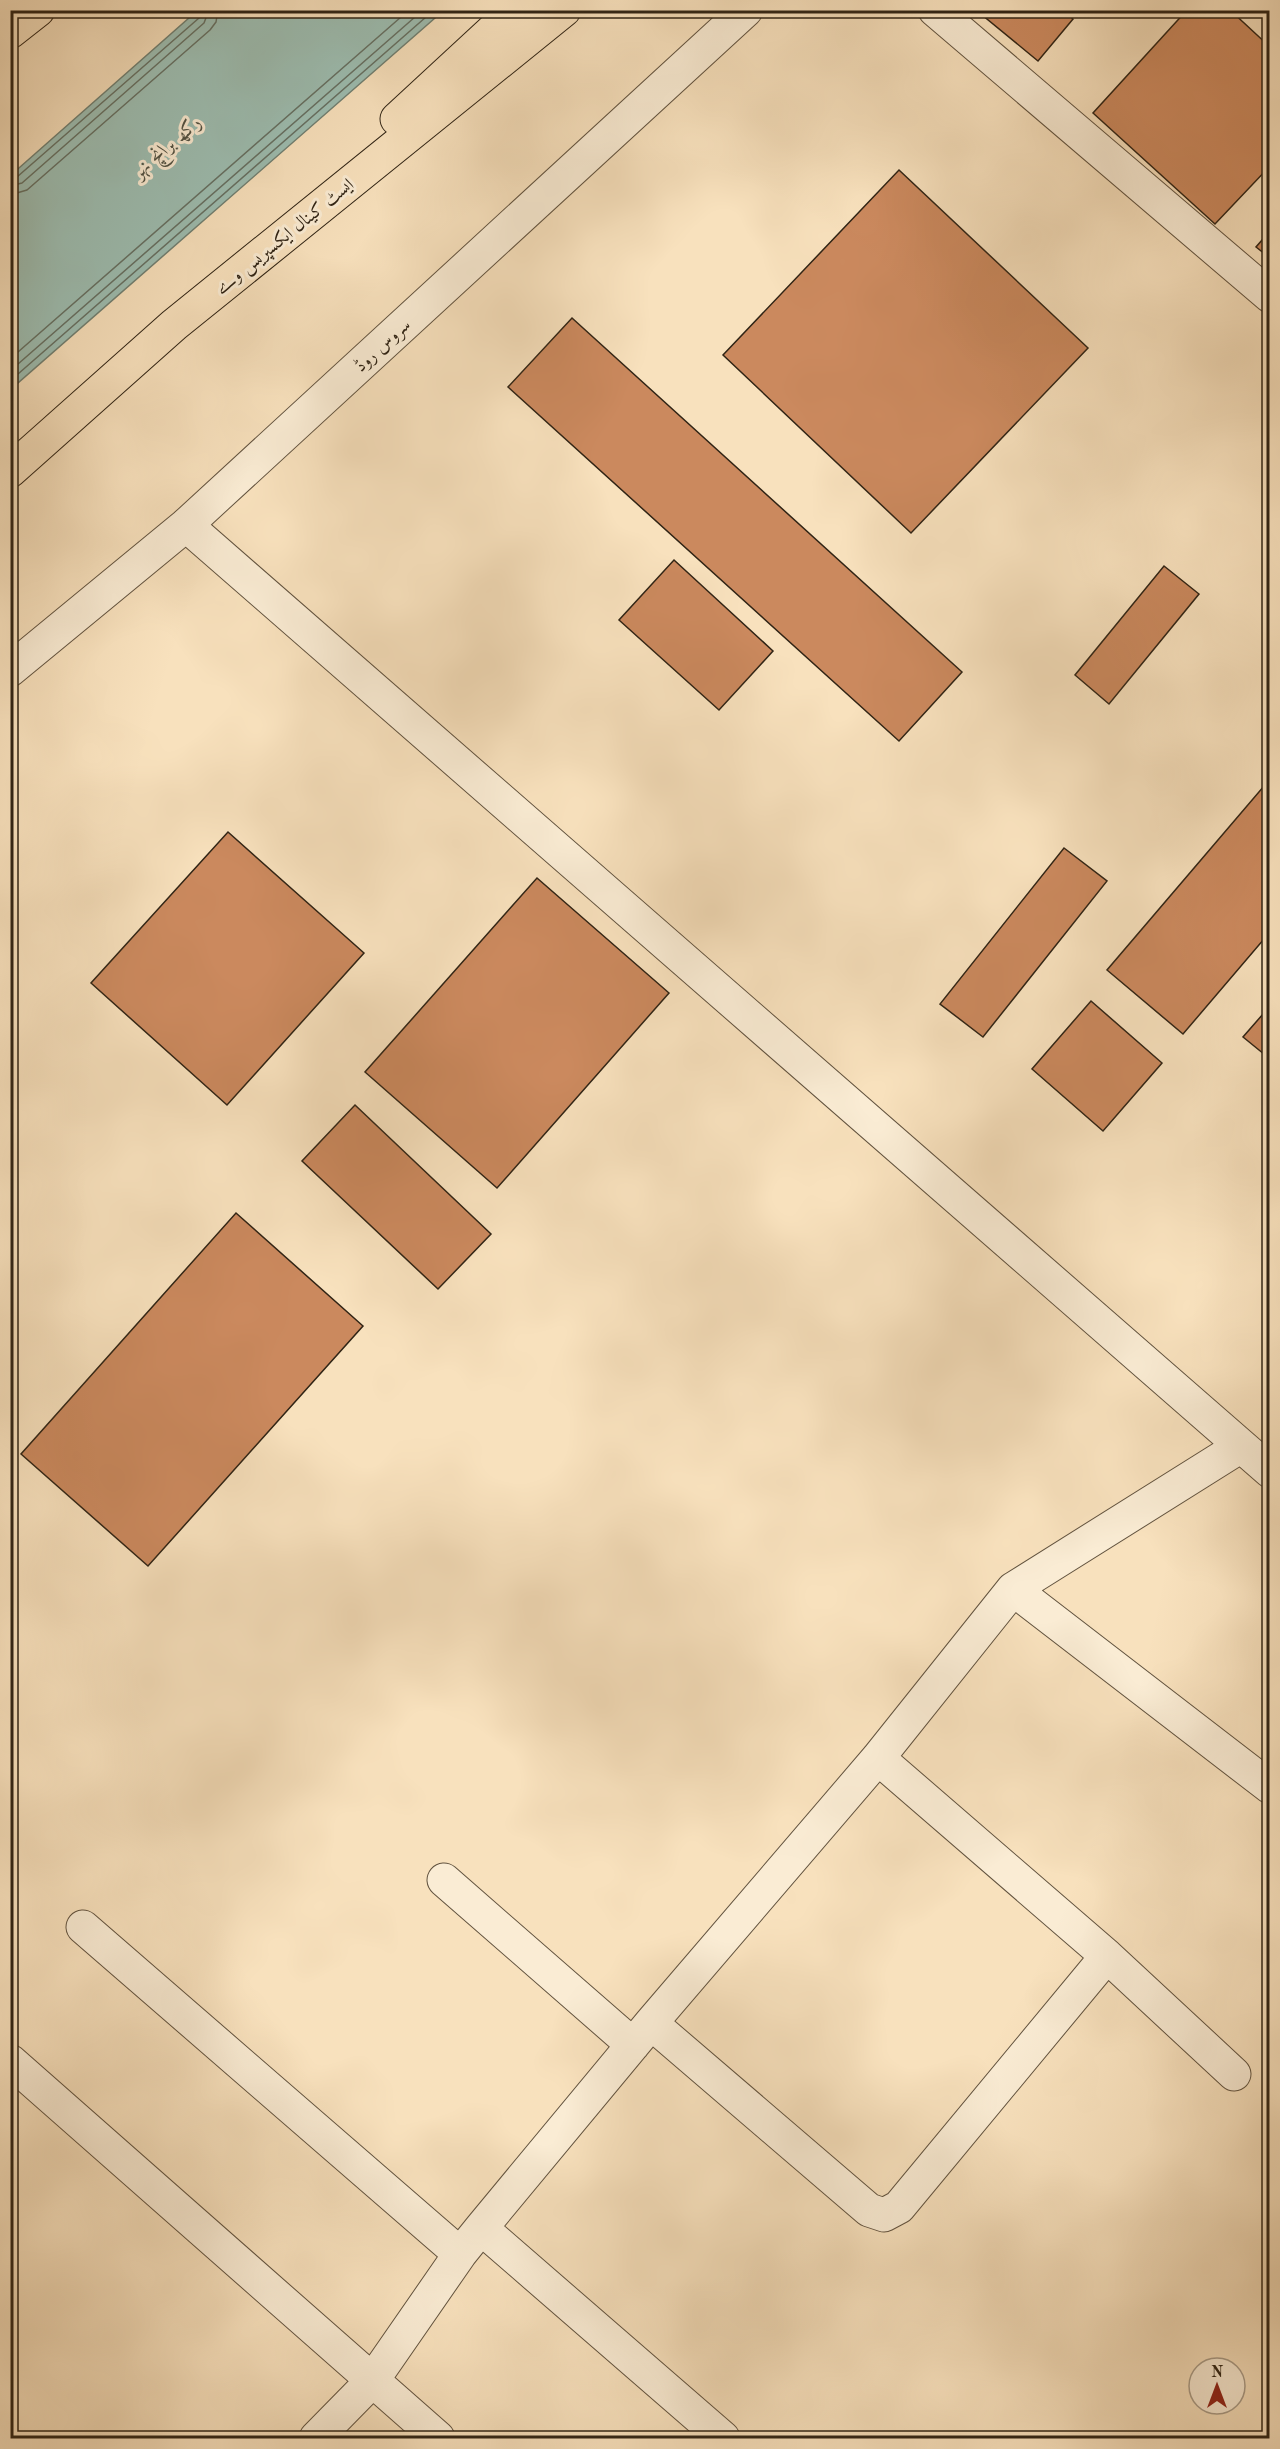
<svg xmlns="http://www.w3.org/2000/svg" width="1280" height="2449" font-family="'Old Standard TT',Amiri,serif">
<rect width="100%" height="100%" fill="#f8e1bd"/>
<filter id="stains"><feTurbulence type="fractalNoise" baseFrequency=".00333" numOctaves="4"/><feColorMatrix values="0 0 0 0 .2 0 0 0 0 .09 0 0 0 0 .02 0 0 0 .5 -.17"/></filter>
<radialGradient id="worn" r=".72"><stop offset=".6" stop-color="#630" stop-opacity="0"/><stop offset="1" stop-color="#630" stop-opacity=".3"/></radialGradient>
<!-- water -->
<path fill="#9dbeb2" stroke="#718073" stroke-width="1.5" d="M 198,10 L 443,11 L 11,389 L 11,175 Z"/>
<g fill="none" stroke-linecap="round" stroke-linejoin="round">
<!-- shore -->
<path stroke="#667164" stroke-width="1.5" d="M 10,179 L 17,177 L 199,18 L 201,10
M 10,186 L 22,183 L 204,23 L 209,10
M 10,195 L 27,190 L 210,30 L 216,22 L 218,10
M 10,359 L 409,10
M 10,371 L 423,10
M 10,381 L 434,10"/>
</g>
<!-- building -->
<path fill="#cb895e" stroke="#302415" stroke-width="1.5" d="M 976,10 L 1063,10 L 1073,19 L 1038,61 Z
M 1187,10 L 1230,10 L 1270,47 L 1270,166 L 1215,224 L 1093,113 Z
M 899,170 L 1088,348 L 911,533 L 723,355 Z
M 1270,231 L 1270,258 L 1256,247 Z
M 572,318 L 962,672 L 899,741 L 508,387 Z
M 674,560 L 773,651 L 719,710 L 619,620 Z
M 1164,566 L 1199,594 L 1109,704 L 1075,675 Z
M 1270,779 L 1270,932 L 1183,1034 L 1107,970 Z
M 228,832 L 364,953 L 227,1105 L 91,983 Z
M 1064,848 L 1107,881 L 983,1037 L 940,1004 Z
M 537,878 L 669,993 L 497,1188 L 365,1072 Z
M 1091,1001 L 1162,1063 L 1103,1131 L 1032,1069 Z
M 1270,1006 L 1270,1059 L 1243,1037 Z
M 355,1105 L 491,1234 L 438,1289 L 302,1161 Z
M 236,1213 L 363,1326 L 148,1566 L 21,1454 Z"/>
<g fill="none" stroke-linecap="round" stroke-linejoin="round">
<!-- street casing -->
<g stroke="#62533f" stroke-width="35">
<path id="street" d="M 935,10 L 1270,296
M 186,525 L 1270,1471
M 10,670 L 186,525 L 746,10
M 1013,1589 L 1270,1787
M 878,1758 L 1107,1956 L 1234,2074
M 444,1880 L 633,2045
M 83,1927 L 460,2254
M 651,2023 L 869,2210 L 884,2215 L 899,2207 L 1107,1956
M 10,2061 L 438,2438
M 481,2228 L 723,2438
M 316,2438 L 372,2381 L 460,2254 L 481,2228 L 651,2023 L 878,1758 L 1013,1589 L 1241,1446"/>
</g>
<!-- primary casing -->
<g stroke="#302415" stroke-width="35">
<path id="primary" d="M 10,32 L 38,10
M 397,119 L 515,10
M 10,471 L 174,325 L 564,10"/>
</g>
<!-- street -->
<use href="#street" stroke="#faecd4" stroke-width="33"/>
<!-- primary -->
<use href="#primary" stroke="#f8e1bd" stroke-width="33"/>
</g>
<g text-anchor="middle" stroke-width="6" stroke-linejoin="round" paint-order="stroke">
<!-- street labels -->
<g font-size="18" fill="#302415" stroke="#faecd4">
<text transform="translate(284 236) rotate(-39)" y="6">ایسٹ کینال ایکسپریس وے</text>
<text transform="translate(382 345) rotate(-43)" y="6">سروس روڈ</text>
</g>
<!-- water labels -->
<g font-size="20" font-style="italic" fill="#515244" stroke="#faecd4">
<text transform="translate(166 146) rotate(-41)" y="7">رکھ برانچ نہر</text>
</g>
</g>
<!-- margin -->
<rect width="1280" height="2449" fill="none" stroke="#f8e1bd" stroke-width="36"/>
<rect x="12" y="12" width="1256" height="2425" fill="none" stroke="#302415" stroke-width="3"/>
<rect x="18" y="18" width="1244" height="2413" fill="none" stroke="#302415" stroke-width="1.5"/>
<!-- north arrow -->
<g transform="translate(1217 2386)"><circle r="28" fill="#faecd4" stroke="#a99c88" stroke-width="1.5"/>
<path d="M0-4.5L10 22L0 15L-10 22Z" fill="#8f2418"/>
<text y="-9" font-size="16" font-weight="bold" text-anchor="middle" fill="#302415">N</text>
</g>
<rect width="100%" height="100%" filter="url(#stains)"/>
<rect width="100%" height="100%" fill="url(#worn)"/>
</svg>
